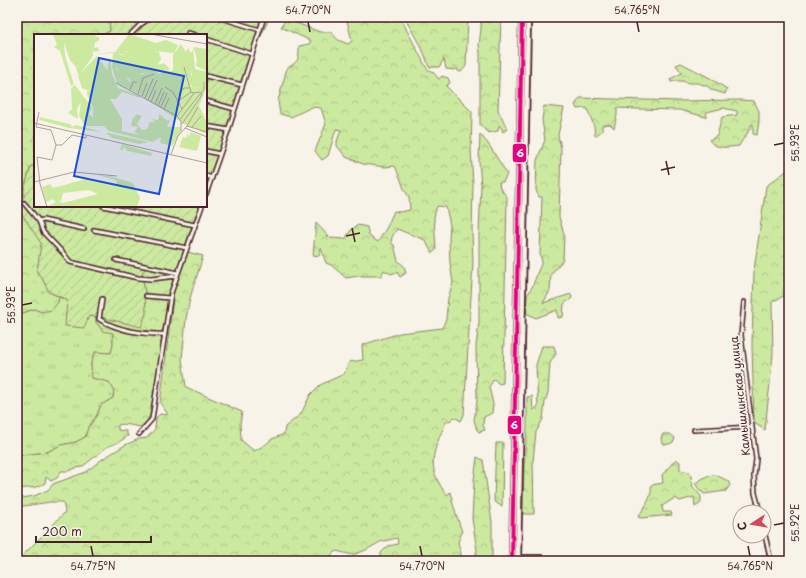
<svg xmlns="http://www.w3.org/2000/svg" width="806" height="578" font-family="'Playpen Sans',sans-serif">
<defs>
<pattern id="grass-tufts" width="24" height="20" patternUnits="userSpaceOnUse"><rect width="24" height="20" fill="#cce9a0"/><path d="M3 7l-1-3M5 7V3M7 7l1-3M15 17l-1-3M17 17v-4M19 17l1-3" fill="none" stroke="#b1c78a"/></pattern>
<pattern id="forest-crowns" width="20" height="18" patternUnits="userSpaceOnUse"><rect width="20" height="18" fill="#cce9a0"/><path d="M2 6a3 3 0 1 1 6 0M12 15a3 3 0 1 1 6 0" fill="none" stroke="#b1c78a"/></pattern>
<pattern id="garden-furrows" width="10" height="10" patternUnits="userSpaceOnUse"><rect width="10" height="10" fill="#cce9a0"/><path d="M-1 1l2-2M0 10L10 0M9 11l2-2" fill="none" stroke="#b1c78a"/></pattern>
</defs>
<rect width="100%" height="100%" fill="#f7f3e8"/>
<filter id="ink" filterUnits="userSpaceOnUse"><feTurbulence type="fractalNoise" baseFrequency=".025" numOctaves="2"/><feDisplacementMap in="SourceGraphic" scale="8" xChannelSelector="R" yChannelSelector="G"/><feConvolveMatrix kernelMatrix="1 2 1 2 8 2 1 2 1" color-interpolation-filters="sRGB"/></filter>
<g filter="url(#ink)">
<!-- grass -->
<path fill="url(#grass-tufts)" stroke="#8b8466" d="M 59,297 L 67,300 L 89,316 L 96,317 L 96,322 L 100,327 L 113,333 L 113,345 L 111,353 L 95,352 L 91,363 L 92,378 L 109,382 L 114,390 L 113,398 L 101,405 L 97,415 L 88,428 L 85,437 L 76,442 L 61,445 L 47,452 L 23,455 L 17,453 L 17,315 L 34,309 L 42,312 L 58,302 Z"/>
<!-- forest -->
<path fill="url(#forest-crowns)" stroke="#8b8466" d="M 17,17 L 109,17 L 110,31 L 104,34 L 103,35 L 35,35 L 35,166 L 31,166 L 24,189 L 24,197 L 17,206 L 17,186 L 24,188 L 20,180 L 17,178 Z
M 346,17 L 400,17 L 427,69 L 433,72 L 439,79 L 442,76 L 448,78 L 450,83 L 446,86 L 472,112 L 471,151 L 473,184 L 472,232 L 473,262 L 464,415 L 461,421 L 454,417 L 451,420 L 446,422 C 433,452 425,467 447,495 L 450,492 L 453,498 L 452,501 L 462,532 L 458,542 L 462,558 L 461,561 L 381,561 L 381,553 L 388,546 L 398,544 L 397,538 L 380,542 L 366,550 L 353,555 L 336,551 L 324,561 L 17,561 L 50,528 L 65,512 L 63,502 L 50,502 L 17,507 L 17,499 L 34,496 L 48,490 L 53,484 L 86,472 L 101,460 L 125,445 L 139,439 L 147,438 L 155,429 L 156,418 L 160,414 L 167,415 L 167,413 L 160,403 L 174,291 L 188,252 L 203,256 L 190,298 L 186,319 L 182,359 L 186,387 L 242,412 L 240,424 L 241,440 L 254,451 L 265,445 L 272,439 L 284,434 L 285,427 L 301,414 L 310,395 L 320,385 L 344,374 L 349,362 L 363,360 L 362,345 L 400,333 L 442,328 L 446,319 L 448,298 L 453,283 L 450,263 L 449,239 L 450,225 L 446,207 L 437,206 L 434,217 L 436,250 L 432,253 L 425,240 L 397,229 L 392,237 L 391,243 L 394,245 L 398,261 L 404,266 L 406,273 L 400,277 L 397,272 L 391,274 L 384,270 L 381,276 L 358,276 L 346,278 L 331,265 L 326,263 L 321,248 L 319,256 L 313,255 L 316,223 L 330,238 L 345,239 L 351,230 L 358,225 L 367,227 L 369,236 L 378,242 L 387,227 L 394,211 L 400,212 L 410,210 L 409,197 L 404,189 L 401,180 L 395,166 L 385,167 L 363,164 L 346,157 L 337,146 L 337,141 L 341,130 L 336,129 L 328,156 L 322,160 L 315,151 L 326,124 L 321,108 L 312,107 L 291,117 L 280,114 L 278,101 L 287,68 C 299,62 299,58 299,46 L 309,44 L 311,41 L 281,27 L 286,19 L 320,32 L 331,32 L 338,40 L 348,44 L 352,41 Z
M 405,17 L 468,17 L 466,66 L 461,72 L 458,71 L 456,68 L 454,70 L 446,69 L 444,59 L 439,67 L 429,67 L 424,53 L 406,20 Z
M 481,17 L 501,17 L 498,110 L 507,129 L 503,132 L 501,127 L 499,125 L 498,131 L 488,133 L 480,125 L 480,52 L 479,45 L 481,29 Z
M 681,63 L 710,78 L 727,89 L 725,94 L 712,90 L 707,86 L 698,83 L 689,83 L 682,81 L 675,81 L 671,82 L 670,79 L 682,73 L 676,65 Z
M 580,98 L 678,101 L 740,100 L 754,101 L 759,111 L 759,121 L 757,135 L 753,134 L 753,124 L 751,125 C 749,133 743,138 739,146 C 729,147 716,150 709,140 L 717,136 L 722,117 L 737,115 L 737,111 L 723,108 L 707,112 L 706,117 L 679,110 L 637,109 L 617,108 L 617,115 L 614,128 L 610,124 L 602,125 L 602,131 L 595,136 L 594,126 L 587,108 L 577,109 L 575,105 Z
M 544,106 L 564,108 L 558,135 L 561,148 L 559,217 L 564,234 L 563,260 L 551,274 L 550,291 L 543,303 L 571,294 L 572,298 L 564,304 L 563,317 L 558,318 L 557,310 L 536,318 L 526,313 L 527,296 L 533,285 L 538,271 L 542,262 L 540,254 L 542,197 L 539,197 L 536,190 L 537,160 L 545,140 L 542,120 Z
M 480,134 L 489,145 L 507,174 L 503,182 L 499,182 L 500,188 L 507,197 L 503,383 L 499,384 L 494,379 L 489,387 L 493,404 L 492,413 L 484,417 L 483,425 L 485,430 L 479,432 L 477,430 L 474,420 L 477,401 L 476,346 L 479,323 L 479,235 L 481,185 L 479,161 Z
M 789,169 L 789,293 L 772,302 L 773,354 L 765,430 L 754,423 L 752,344 L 754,270 L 766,186 Z
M 17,207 L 42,243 L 37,272 L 42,278 L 49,292 L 59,297 L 58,302 L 52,310 L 42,312 L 34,309 L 17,315 Z
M 147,266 L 176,272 L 171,288 L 168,292 L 168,300 L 164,328 L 163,329 L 161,332 L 163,336 L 161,342 L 160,355 L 150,415 L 147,422 L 140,427 C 133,426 125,423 118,425 L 118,430 L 126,431 L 128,436 L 119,442 L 107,447 L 82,467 L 76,468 L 68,471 L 61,471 L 57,478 L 51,481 L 46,477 L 45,483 L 37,487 L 17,489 L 17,453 L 23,455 L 47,452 L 61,445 L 76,442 L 85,437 L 88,428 L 97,415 L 101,405 L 113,398 L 114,390 L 109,382 L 92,378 L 91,363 L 95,352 L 111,353 L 113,345 L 113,333 L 102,331 L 100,327 L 96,322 L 96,317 L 100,317 L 145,294 L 142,273 Z
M 542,346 L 554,346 L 556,354 L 550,363 L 548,393 L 545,402 L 543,419 L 536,432 L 533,461 L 534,514 L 523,514 L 524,466 L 527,428 L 527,397 L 532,396 L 533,410 L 538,407 L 536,365 Z
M 663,434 L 670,434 L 675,438 L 674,441 C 670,445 666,445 662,443 L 661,438 Z
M 496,443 L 503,443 L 502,507 L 494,501 Z
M 477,457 L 483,460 L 492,522 L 492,561 L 474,561 L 477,550 L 472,519 L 474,480 Z
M 676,459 L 680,462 L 680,470 L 690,472 L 693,487 L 701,496 L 701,503 L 695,507 L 694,497 L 680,501 L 675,498 L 662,506 L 663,512 L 671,512 L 672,515 L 641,518 L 638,517 C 644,508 653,497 651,485 L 663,483 L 662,475 Z
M 716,475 L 728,481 L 730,485 L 726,491 L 704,494 L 698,488 L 695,483 L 707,476 Z"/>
<!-- garden -->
<path fill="url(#garden-furrows)" stroke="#8b8466" d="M 109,17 L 270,17 L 256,46 L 206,187 L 206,35 L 103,35 L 104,34 L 110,31 Z
M 31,166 L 35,166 L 35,206 L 199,206 L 176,272 L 147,266 L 142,273 L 145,294 L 146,314 L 141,327 L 100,317 L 89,316 L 84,328 L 65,326 L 67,300 L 49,292 L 42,278 L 37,272 L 41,243 L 17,207 L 17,206 L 24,197 L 24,189 Z"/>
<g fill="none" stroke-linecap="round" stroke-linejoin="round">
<!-- street casing -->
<g stroke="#4a1f2b" stroke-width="6">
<path id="street" d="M 218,17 L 260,30
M 188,33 L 195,35
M 130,35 L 141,24 L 152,17
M 206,39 L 252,54
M 206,76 L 242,85
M 206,101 L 235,109
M 206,126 L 229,130
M 206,151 L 220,154
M 206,176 L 212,178
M 206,194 L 228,131 L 264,17
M 24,203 L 39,221 L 43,232 L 64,254 L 70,262 L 138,278 L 151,279 L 177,276
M 103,206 L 195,225
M 39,221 L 43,220 L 84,229
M 94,230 L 187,248
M 116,260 L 178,273
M 146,296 L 170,298
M 102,299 L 99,319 C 116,330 144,335 165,334
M 744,302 L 741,335 L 748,395 L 756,459 L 754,476 L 755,493 L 760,512
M 694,430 L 752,427
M 139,434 L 152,419 L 171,293 L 202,206
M 764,531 L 771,561
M 512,557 L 541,557 L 541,561"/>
</g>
<!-- secondary casing -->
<g stroke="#4a1f2b" stroke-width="8">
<path id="secondary" d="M 512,561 L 522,17
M 518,561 L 528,17"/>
</g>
<!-- street -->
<use href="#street" stroke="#f7f3e8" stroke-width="3"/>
<!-- secondary -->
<use href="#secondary" stroke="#f7f3e8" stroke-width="4.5"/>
<!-- bus-1 casing -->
<g stroke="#f7f3e8" stroke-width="7">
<path id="bus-1" d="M 512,561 L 522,17"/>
</g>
<!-- bus-1 -->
<use href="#bus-1" stroke="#e5007d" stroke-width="4"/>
</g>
</g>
<!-- ticks -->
<path fill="none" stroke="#4a1f2b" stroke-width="1.5" d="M 308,22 L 310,32M 637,22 L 639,32M 774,145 L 784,143M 666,161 L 669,175M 661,170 L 675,167M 352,228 L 355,242M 346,236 L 360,233M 22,305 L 32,303M 774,525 L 784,523M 91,546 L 93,556M 420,546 L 422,556M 748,546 L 750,556"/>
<g text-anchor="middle" stroke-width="4" stroke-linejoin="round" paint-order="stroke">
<!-- street labels -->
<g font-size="11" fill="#4a1f2b" stroke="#f7f3e8">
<text transform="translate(740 396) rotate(-96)" y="4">Камышлинская улица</text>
</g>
</g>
<!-- overview -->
<g transform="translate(34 34)">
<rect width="173" height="173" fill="#f7f3e8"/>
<path d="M 103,9 L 105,42 L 98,49 L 94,44 L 88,47 L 83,40 L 84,19 L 89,22 L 87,18 L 94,18 L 97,23 L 102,18 Z" fill="#cce9a0"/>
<path d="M 65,0 L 61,3 L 65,3 L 65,6 L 61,9 L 60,14 L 63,13 L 66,17 L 60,18 L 59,15 L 59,22 L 46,40 L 44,41 L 42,33 L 36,26 L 30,8 L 31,22 L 40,50 L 37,52 L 26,17 L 20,13 L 23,11 L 19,0 ZM 95,0 L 122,9 L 132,6 L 144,11 L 140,19 L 122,17 L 125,26 L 119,34 L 125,35 L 123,40 L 139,36 L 139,21 L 147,10 L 152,18 L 154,14 L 157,19 L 159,15 L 161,35 L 173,38 L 173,52 L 157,54 L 159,45 L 157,37 L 152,32 L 153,51 L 148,45 L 148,55 L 145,58 L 130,52 L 124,44 L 109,39 L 104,41 L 103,10 L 103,19 L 96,24 L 94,18 L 91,17 L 90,20 L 87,18 L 90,22 L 85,19 L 87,27 L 82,35 L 88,47 L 92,44 L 96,48 L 101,47 L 98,53 L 106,55 L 105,60 L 83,50 L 78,33 L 79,19 L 59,20 L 81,18 ZM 159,13 L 173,15 L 173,37 L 162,32 L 163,25 ZM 63,22 L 73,36 L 76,23 L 78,40 L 84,54 L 107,62 L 106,64 L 88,58 L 82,65 L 76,65 L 88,85 L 88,97 L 106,101 L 100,98 L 104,93 L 97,92 L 99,84 L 103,80 L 108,82 L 103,90 L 108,96 L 113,95 L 116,88 L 121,88 L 117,85 L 124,86 L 125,80 L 134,87 L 137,83 L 133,93 L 146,93 L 146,90 L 147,98 L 138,112 L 126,109 L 127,103 L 119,108 L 75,97 L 70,92 L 51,92 L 45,82 L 47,68 L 43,75 L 44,85 L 34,79 L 38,75 L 37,54 L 41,51 L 58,74 L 55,80 L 59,83 L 59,74 L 53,60 L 53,57 L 56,57 L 48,54 L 44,42 ZM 5,83 L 36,90 L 38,93 L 42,91 L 68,98 L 35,94 L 6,86 ZM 154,97 L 154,104 L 157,98 L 167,102 L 163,117 L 145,113 L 149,103 L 152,104 ZM 72,99 L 74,99 L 115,108 L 105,110 L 78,104 ZM 88,110 L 118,119 L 117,122 L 94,117 L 89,113 L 89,117 L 86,115 ZM 63,141 L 76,142 L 99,149 L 106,164 L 103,173 L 13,173 L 22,168 L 19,165 L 12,168 L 8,153 L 16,150 L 19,154 L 52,145 L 83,151 L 82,146 ZM 55,156 L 64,160 L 29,169 L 24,168 L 27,167 L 29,159 Z" fill="#cce9a0" fill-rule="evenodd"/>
<path d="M 124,15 L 127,25 L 124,31 L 130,29 L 136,35 L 128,40 L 126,37 L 122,40 L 125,37 L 119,34 L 125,26 L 121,22 Z" fill="#cce9a0"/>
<path d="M 156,31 L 157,41 L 160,43 L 160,51 L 156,51 L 157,54 L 173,52 L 165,72 L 173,88 L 173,99 L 170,99 L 150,90 L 105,60 L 106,55 L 98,53 L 100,42 L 119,38 L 125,42 L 130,52 L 138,52 L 145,58 L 148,55 L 147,40 L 150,40 L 151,51 L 154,44 L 150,32 Z" fill="#cce9a0"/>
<path fill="none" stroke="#b29e9c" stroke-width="1" d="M 116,0 L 173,10M 150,33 L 157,58 L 160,59M 82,49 L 143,82 L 147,87 L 147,97M 131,53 L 139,58 L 148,75M 96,56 L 99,48 L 103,48M 104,60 L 109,44 L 120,40M 145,60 L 150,54 L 155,54M 108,62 L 113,49M 111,64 L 119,45M 114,66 L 123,46M 144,67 L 157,58M 117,68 L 122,56M 121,70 L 128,54M 124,72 L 130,58M 127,73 L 133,59M 130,75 L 135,64M 5,78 L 2,93 L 17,96 L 22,111 L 18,126 L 3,123 L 6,150 L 13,173M 143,82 L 160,59 L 166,58M 146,85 L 170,55 L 170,48M 0,89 L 173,129M 148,90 L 166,64 L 168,60 L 166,59M 153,92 L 164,73M 158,93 L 167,82M 151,94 L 173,103M 22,111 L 28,111 L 38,101 L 52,104 L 52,102M 137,120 L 144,102 L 153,92 L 173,98M 0,148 L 40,138 L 83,142"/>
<path fill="#1d4ed8" fill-opacity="0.15" stroke="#1d4ed8" stroke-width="2" d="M 65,24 L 150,42 L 125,160 L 40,142 Z"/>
<rect width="173" height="173" fill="none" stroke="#4a1f2b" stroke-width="2"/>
</g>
<g stroke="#f7f3e8" stroke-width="1.5">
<rect x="512" y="143" width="15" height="20" rx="4" fill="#e5007d"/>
<rect x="507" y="415" width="15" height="20" rx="4" fill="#e5007d"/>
</g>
<g font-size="11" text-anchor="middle" font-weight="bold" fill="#fff">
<text x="520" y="157">6</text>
<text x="514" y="429">6</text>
</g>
<!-- margin -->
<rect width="806" height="578" fill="none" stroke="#f7f3e8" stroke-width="44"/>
<!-- north arrow -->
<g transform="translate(752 524) rotate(258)"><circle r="19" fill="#f7f3e8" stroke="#b29e9c"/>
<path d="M0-3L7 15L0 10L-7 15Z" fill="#d1495b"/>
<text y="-6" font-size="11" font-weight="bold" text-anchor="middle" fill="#4a1f2b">С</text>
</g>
<!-- scale -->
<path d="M36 536v6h115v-6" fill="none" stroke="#4a1f2b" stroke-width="2"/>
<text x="42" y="536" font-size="12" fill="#4a1f2b" stroke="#f7f3e8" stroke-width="3" paint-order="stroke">200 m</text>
<rect x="22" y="22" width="762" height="534" fill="none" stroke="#4a1f2b" stroke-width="1.5"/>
<g font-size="10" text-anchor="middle" fill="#4a1f2b">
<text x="308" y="14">54.770°N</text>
<text x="637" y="14">54.765°N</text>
<text transform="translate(795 143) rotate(-90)" y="4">55.93°E</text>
<text transform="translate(11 305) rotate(-90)" y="4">55.93°E</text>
<text transform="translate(795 523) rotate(-90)" y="4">55.92°E</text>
<text x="93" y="570">54.775°N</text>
<text x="422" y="570">54.770°N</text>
<text x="750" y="570">54.765°N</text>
</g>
</svg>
